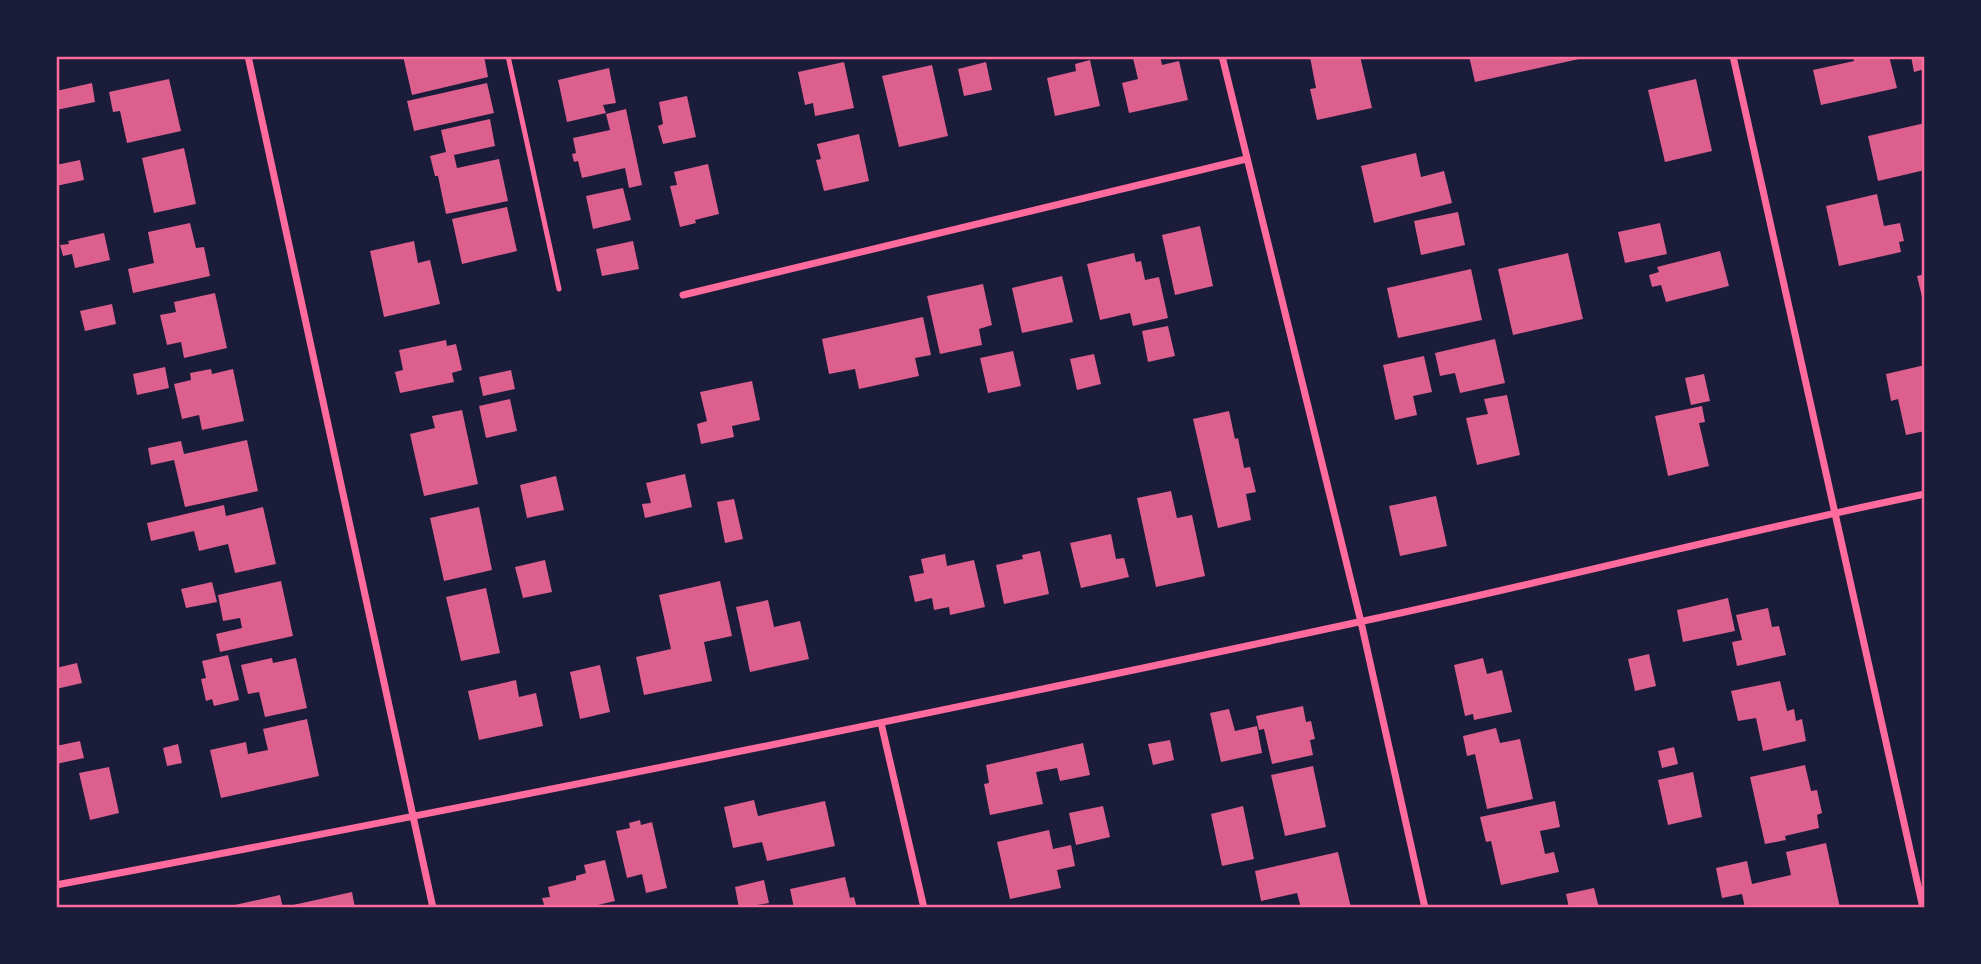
<svg xmlns="http://www.w3.org/2000/svg" width="1981" height="964" font-family="Arial,sans-serif">
<rect width="100%" height="100%" fill="#1b1b3a"/>
<!-- building -->
<path fill="#dd5f8e" d="M 403,56 L 484,56 L 488,77 L 412,95 Z
M 1141,56 L 1160,56 L 1162,65 L 1179,61 L 1188,100 L 1129,113 L 1122,83 L 1138,79 L 1133,58 Z
M 1316,56 L 1360,56 L 1372,108 L 1317,120 L 1310,89 L 1316,88 L 1310,57 Z
M 1469,56 L 1588,56 L 1588,57 L 1475,82 Z
M 1853,56 L 1889,56 L 1897,88 L 1821,105 L 1813,70 L 1854,61 Z
M 1911,56 L 1925,56 L 1925,69 L 1914,72 Z
M 1090,60 L 1100,106 L 1055,116 L 1047,78 L 1076,71 L 1075,64 Z
M 844,62 L 854,108 L 815,116 L 813,103 L 805,105 L 798,72 Z
M 986,62 L 992,90 L 964,96 L 958,69 Z
M 932,65 L 948,136 L 899,147 L 882,76 Z
M 609,68 L 616,103 L 603,105 L 606,113 L 567,122 L 558,80 Z
M 169,79 L 181,131 L 127,143 L 120,111 L 113,112 L 109,92 Z
M 1696,79 L 1712,151 L 1665,162 L 1648,90 Z
M 92,83 L 95,102 L 56,110 L 56,91 Z
M 487,83 L 494,113 L 414,131 L 407,101 Z
M 687,96 L 696,137 L 663,144 L 658,126 L 663,124 L 659,102 Z
M 626,109 L 642,185 L 629,188 L 625,168 L 582,178 L 578,161 L 574,162 L 572,154 L 576,153 L 573,138 L 610,130 L 606,114 Z
M 490,119 L 495,146 L 454,155 L 457,168 L 499,159 L 508,201 L 446,214 L 438,176 L 435,176 L 430,156 L 446,152 L 441,130 Z
M 1925,123 L 1925,170 L 1878,181 L 1868,136 Z
M 859,134 L 869,181 L 824,191 L 816,160 L 821,159 L 817,144 Z
M 184,148 L 196,204 L 154,213 L 142,158 Z
M 1416,153 L 1421,177 L 1444,171 L 1452,203 L 1374,223 L 1361,166 Z
M 80,160 L 84,180 L 56,186 L 56,165 Z
M 708,164 L 719,214 L 695,220 L 696,223 L 680,227 L 670,186 L 677,185 L 674,172 Z
M 623,188 L 631,220 L 593,229 L 586,196 Z
M 1877,194 L 1884,226 L 1900,223 L 1904,241 L 1899,242 L 1901,252 L 1839,266 L 1826,206 Z
M 507,207 L 517,251 L 462,264 L 452,219 Z
M 1458,212 L 1465,245 L 1421,255 L 1414,221 Z
M 190,223 L 196,248 L 204,247 L 210,276 L 133,293 L 128,269 L 154,263 L 148,232 Z
M 1660,223 L 1667,254 L 1625,263 L 1618,232 Z
M 1200,226 L 1213,286 L 1175,295 L 1162,235 Z
M 104,233 L 110,260 L 75,268 L 72,254 L 63,256 L 60,245 L 69,244 L 68,241 Z
M 414,241 L 418,263 L 430,260 L 440,304 L 384,317 L 370,251 Z
M 633,241 L 639,269 L 602,276 L 596,249 Z
M 1720,251 L 1729,286 L 1666,302 L 1661,285 L 1652,287 L 1649,275 L 1659,272 L 1657,267 Z
M 1134,253 L 1136,262 L 1141,261 L 1145,280 L 1159,277 L 1168,318 L 1133,326 L 1130,313 L 1100,320 L 1087,264 Z
M 1568,253 L 1583,319 L 1513,335 L 1498,269 Z
M 1471,269 L 1482,320 L 1398,338 L 1387,288 Z
M 1925,274 L 1925,305 L 1924,305 L 1917,276 Z
M 1062,276 L 1073,322 L 1022,333 L 1012,288 Z
M 983,284 L 992,325 L 979,329 L 982,345 L 940,354 L 927,296 Z
M 215,293 L 227,348 L 184,358 L 181,342 L 167,345 L 160,315 L 176,312 L 174,302 Z
M 112,304 L 116,324 L 85,331 L 80,311 Z
M 923,317 L 931,355 L 915,358 L 919,376 L 859,389 L 855,369 L 829,374 L 822,339 Z
M 1168,326 L 1175,356 L 1148,362 L 1142,331 Z
M 1495,339 L 1505,383 L 1460,393 L 1455,373 L 1440,376 L 1435,353 Z
M 446,340 L 447,346 L 456,344 L 462,370 L 452,373 L 454,382 L 400,393 L 395,372 L 403,370 L 399,350 Z
M 1013,351 L 1021,386 L 988,393 L 980,358 Z
M 1094,354 L 1101,384 L 1077,390 L 1070,359 Z
M 1424,356 L 1432,392 L 1413,396 L 1417,415 L 1395,420 L 1383,365 Z
M 1925,365 L 1925,431 L 1906,435 L 1898,399 L 1891,401 L 1886,374 Z
M 165,367 L 169,388 L 137,395 L 133,374 Z
M 211,369 L 212,374 L 233,369 L 244,421 L 202,430 L 199,415 L 182,419 L 174,384 L 191,380 L 190,373 Z
M 511,370 L 515,389 L 483,396 L 479,377 Z
M 1704,374 L 1710,401 L 1691,405 L 1685,378 Z
M 752,381 L 760,420 L 732,426 L 734,437 L 701,444 L 697,424 L 707,421 L 700,392 Z
M 1507,395 L 1520,455 L 1477,465 L 1466,418 L 1488,414 L 1484,399 Z
M 510,399 L 517,431 L 486,438 L 479,406 Z
M 1702,406 L 1705,422 L 1699,423 L 1709,466 L 1668,476 L 1655,416 Z
M 462,410 L 478,484 L 424,496 L 410,434 L 435,428 L 432,416 Z
M 1229,411 L 1235,439 L 1238,438 L 1244,468 L 1250,467 L 1256,492 L 1246,494 L 1251,520 L 1218,528 L 1193,419 Z
M 247,440 L 258,491 L 185,507 L 174,460 L 151,465 L 148,448 L 181,441 L 184,454 Z
M 685,474 L 692,507 L 645,518 L 642,504 L 651,503 L 646,483 Z
M 556,476 L 564,510 L 527,518 L 520,485 Z
M 1171,491 L 1177,518 L 1192,515 L 1205,576 L 1156,587 L 1137,498 Z
M 1436,496 L 1447,546 L 1400,556 L 1389,506 Z
M 734,499 L 743,539 L 725,543 L 717,502 Z
M 224,505 L 226,516 L 263,507 L 276,564 L 235,573 L 228,544 L 199,551 L 194,531 L 151,541 L 147,523 Z
M 479,507 L 492,570 L 444,581 L 430,518 Z
M 1111,534 L 1116,559 L 1124,558 L 1129,577 L 1081,588 L 1070,543 Z
M 1040,551 L 1049,594 L 1004,604 L 996,565 L 1023,559 L 1022,555 Z
M 945,554 L 947,566 L 974,560 L 985,607 L 950,615 L 949,607 L 934,610 L 932,598 L 915,602 L 909,576 L 924,573 L 921,559 Z
M 545,560 L 552,592 L 523,598 L 515,567 Z
M 281,581 L 293,636 L 220,652 L 216,634 L 242,628 L 240,618 L 223,621 L 218,595 Z
M 720,581 L 732,636 L 704,642 L 712,681 L 644,695 L 636,657 L 671,649 L 659,595 Z
M 212,582 L 217,602 L 186,608 L 181,589 Z
M 486,588 L 500,653 L 461,661 L 446,597 Z
M 1728,598 L 1735,631 L 1683,642 L 1677,610 Z
M 768,600 L 774,627 L 800,621 L 809,659 L 750,672 L 736,607 Z
M 1768,608 L 1772,627 L 1779,626 L 1786,655 L 1737,666 L 1732,642 L 1742,640 L 1736,615 Z
M 1649,654 L 1656,686 L 1635,691 L 1628,659 Z
M 228,655 L 239,700 L 214,706 L 212,699 L 206,701 L 201,679 L 206,678 L 202,661 Z
M 272,658 L 273,663 L 296,658 L 307,708 L 265,717 L 259,692 L 248,694 L 241,665 Z
M 1483,658 L 1487,674 L 1502,670 L 1512,712 L 1474,720 L 1473,714 L 1465,716 L 1454,665 Z
M 77,663 L 82,683 L 56,689 L 56,668 Z
M 600,665 L 610,712 L 580,719 L 570,672 Z
M 516,680 L 519,697 L 536,693 L 543,726 L 479,740 L 468,691 Z
M 1780,681 L 1787,711 L 1794,709 L 1796,721 L 1802,719 L 1806,741 L 1763,751 L 1756,718 L 1738,721 L 1731,691 Z
M 1303,706 L 1306,722 L 1311,721 L 1315,739 L 1310,740 L 1313,755 L 1272,764 L 1264,729 L 1259,730 L 1256,716 Z
M 1229,709 L 1235,731 L 1257,726 L 1262,753 L 1221,762 L 1210,713 Z
M 307,719 L 319,776 L 221,798 L 210,750 L 246,742 L 248,754 L 268,750 L 263,729 Z
M 1496,728 L 1500,743 L 1520,739 L 1533,799 L 1487,809 L 1475,754 L 1467,756 L 1463,736 Z
M 1170,740 L 1174,760 L 1153,765 L 1148,744 Z
M 80,741 L 84,758 L 56,764 L 56,746 Z
M 1083,743 L 1090,775 L 1060,781 L 1057,768 L 1036,772 L 1043,804 L 990,815 L 984,784 L 989,783 L 986,765 Z
M 178,744 L 182,763 L 167,766 L 163,748 Z
M 1674,747 L 1678,764 L 1662,768 L 1658,751 Z
M 1805,765 L 1811,791 L 1817,790 L 1822,813 L 1817,815 L 1819,828 L 1785,836 L 1786,840 L 1765,844 L 1750,777 Z
M 1313,766 L 1326,827 L 1285,836 L 1271,775 Z
M 109,767 L 119,813 L 90,820 L 79,773 Z
M 1693,772 L 1702,817 L 1668,825 L 1658,780 Z
M 754,800 L 758,816 L 825,801 L 835,846 L 767,861 L 762,842 L 733,848 L 724,807 Z
M 1555,801 L 1560,827 L 1540,831 L 1545,854 L 1554,852 L 1559,872 L 1501,885 L 1491,841 L 1486,842 L 1480,817 Z
M 1103,806 L 1110,837 L 1076,845 L 1069,813 Z
M 1243,806 L 1254,859 L 1222,866 L 1211,814 Z
M 640,820 L 641,825 L 652,822 L 667,888 L 646,893 L 642,874 L 627,878 L 616,831 L 630,828 L 629,823 Z
M 1049,830 L 1053,849 L 1071,845 L 1075,866 L 1057,870 L 1061,888 L 1010,899 L 997,842 Z
M 1826,843 L 1840,908 L 1745,908 L 1742,894 L 1722,898 L 1716,868 L 1747,861 L 1752,884 L 1791,875 L 1786,852 Z
M 1338,852 L 1351,908 L 1301,908 L 1297,893 L 1261,901 L 1255,871 Z
M 605,860 L 615,901 L 585,908 L 545,908 L 542,898 L 550,897 L 548,887 L 576,880 L 576,876 L 586,873 L 584,865 Z
M 845,877 L 850,898 L 854,897 L 857,908 L 794,908 L 790,889 Z
M 764,880 L 769,903 L 739,908 L 735,887 Z
M 1594,888 L 1599,908 L 1569,908 L 1566,894 Z
M 352,892 L 355,908 L 285,908 L 284,907 Z
M 280,895 L 283,908 L 226,908 L 226,907 Z"/>
<g fill="none" stroke-linecap="round" stroke-linejoin="round">
<!-- service -->
<path stroke="#ff6b9d" stroke-width="5" d="M 508,56 L 559,289"/>
<!-- minor -->
<path stroke="#ff6b9d" stroke-width="7" d="M 248,56 L 433,908
M 1222,56 L 1361,622 L 1425,908
M 1733,56 L 1923,908
M 683,295 L 1246,159
M 881,723 L 924,908
M 56,885 C 490,803 923,716 1354,623 C 1545,583 1734,533 1925,494"/>
</g>
<!-- border -->
<rect width="1981" height="964" fill="none" stroke="#1b1b3a" stroke-width="116"/>
<rect x="58" y="58" width="1865" height="848" fill="none" stroke="#ff6b9d" stroke-width="2.5"/>
</svg>
